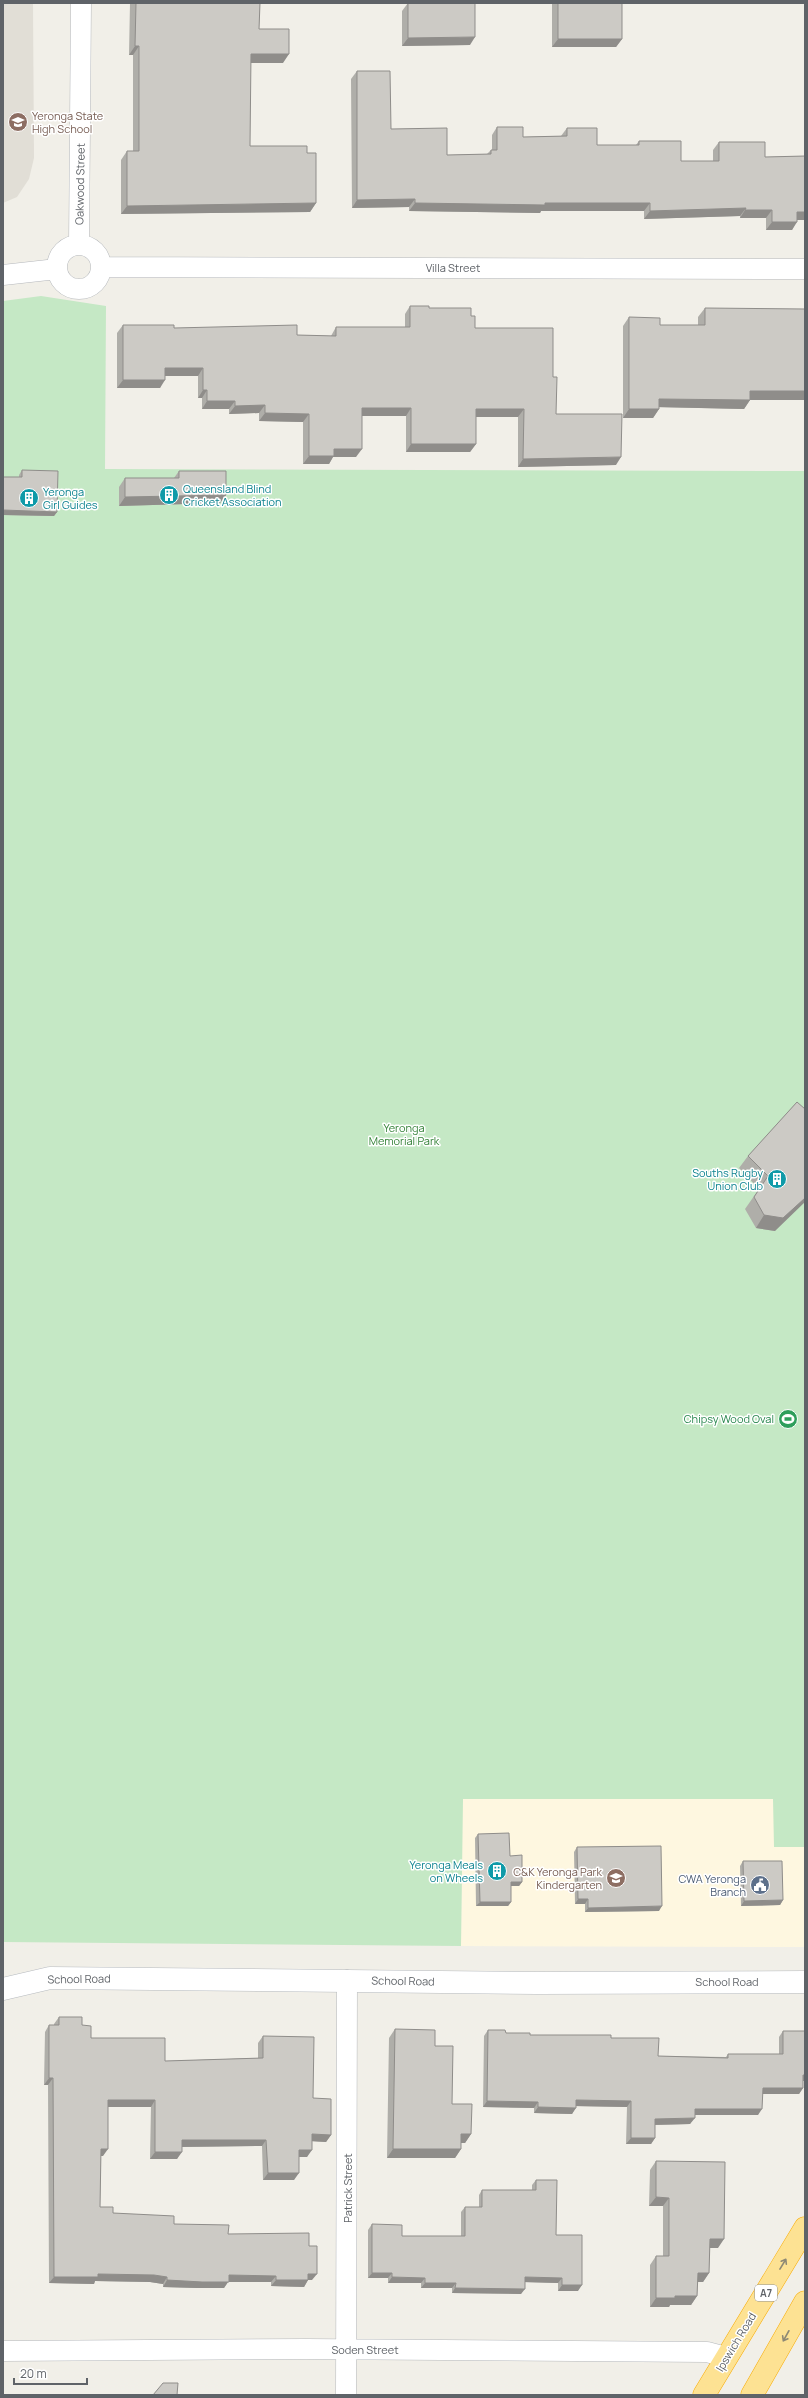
<svg xmlns="http://www.w3.org/2000/svg" width="808" height="2398" font-family="Manrope,sans-serif">
<rect width="100%" height="100%" fill="#f1efe8"/>
<!-- commercial -->
<path fill="#fef7e0" d="M 462,1799 L 774,1799 L 774,1847 L 805,1847 L 805,1947 L 461,1946 Z"/>
<!-- education -->
<path fill="#e1ded6" d="M 3,3 L 33,3 L 34,158 L 29,179 L 17,197 L 3,203 Z"/>
<!-- green -->
<path fill="#c5e8c5" d="M 41,296 L 106,306 L 105,469 L 805,471 L 805,1847 L 774,1847 L 773,1799 L 463,1799 L 461,1946 L 3,1942 L 3,301 Z"/>
<g fill="none" stroke-linecap="round" stroke-linejoin="round">
<!-- street casing -->
<g stroke="#b5b8bc" stroke-width="21">
<path id="street" d="M57 267a22 22 0 1 1 44 0a22 22 0 1 1-44 0Z
M 79,245 L 81,3
M 102,267 L 805,269
M 3,275 L 57,269
M 3,2351 L 306,2349 L 707,2352 L 726,2357
M 346,2395 L 347,1980"/>
</g>
<!-- secondary casing -->
<g stroke="#b6babf" stroke-width="23">
<path id="secondary" d="M 3,1989 L 50,1978 L 537,1983 L 805,1982"/>
</g>
<!-- highway casing -->
<g stroke="#f9ab00" stroke-width="23">
<path id="highway" d="M 704,2395 L 805,2228
M 752,2395 L 805,2302"/>
</g>
<!-- street -->
<use href="#street" stroke="#fff" stroke-width="20"/>
<!-- secondary -->
<use href="#secondary" stroke="#fff" stroke-width="22"/>
<!-- highway -->
<use href="#highway" stroke="#fde293" stroke-width="22"/>
</g>
<!-- wall -->
<path fill="#afaea9" d="M 130,3 L 260,3 L 259,29 L 283,63 L 250,63 L 250,146 L 307,153 L 316,203 L 310,212 L 121,214 L 121,160 L 127,151 L 133,151 L 133,55 L 129,55 Z
M 408,3 L 470,45 L 402,46 L 402,11 Z
M 552,3 L 622,3 L 622,39 L 616,47 L 552,47 Z
M 357,71 L 391,129 L 447,155 L 487,154 L 491,150 L 492,150 L 492,135 L 497,127 L 523,137 L 561,136 L 567,128 L 597,145 L 636,145 L 639,141 L 681,161 L 713,161 L 713,150 L 719,142 L 765,157 L 805,156 L 805,220 L 797,220 L 792,230 L 766,230 L 766,218 L 740,218 L 740,216 L 644,219 L 644,211 L 541,211 L 540,213 L 409,211 L 409,207 L 352,208 L 351,79 Z
M 410,306 L 429,308 L 471,316 L 475,328 L 553,377 L 556,414 L 616,465 L 518,467 L 518,417 L 476,417 L 476,444 L 470,452 L 406,452 L 406,416 L 362,416 L 356,457 L 333,457 L 329,464 L 303,464 L 303,422 L 259,421 L 259,413 L 229,414 L 229,409 L 202,409 L 202,398 L 198,398 L 198,376 L 165,376 L 160,388 L 117,388 L 117,333 L 123,325 L 297,335 L 331,336 L 336,327 L 405,327 L 405,314 Z
M 705,308 L 805,400 L 750,400 L 744,409 L 659,407 L 659,409 L 653,418 L 623,418 L 623,326 L 629,317 L 660,325 L 698,325 L 698,317 Z
M 22,470 L 57,512 L 54,516 L 3,515 L 3,477 L 19,477 L 19,475 Z
M 179,471 L 226,495 L 220,503 L 119,506 L 119,487 L 125,478 L 174,478 Z
M 797,1102 L 775,1231 L 756,1228 L 745,1209 L 759,1189 L 739,1168 L 748,1156 Z
M 478,1834 L 510,1856 L 522,1882 L 519,1886 L 511,1886 L 511,1902 L 508,1906 L 476,1906 L 475,1838 Z
M 577,1847 L 659,1911 L 585,1912 L 585,1904 L 575,1904 L 574,1852 Z
M 743,1861 L 783,1900 L 780,1905 L 741,1906 L 740,1866 Z
M 59,2017 L 82,2025 L 91,2038 L 165,2061 L 258,2058 L 258,2043 L 263,2036 L 313,2098 L 331,2135 L 326,2142 L 312,2141 L 307,2157 L 299,2157 L 294,2180 L 263,2180 L 262,2146 L 182,2147 L 177,2159 L 150,2159 L 151,2107 L 108,2107 L 103,2156 L 101,2156 L 100,2207 L 113,2213 L 228,2234 L 309,2246 L 312,2280 L 308,2280 L 304,2287 L 271,2286 L 271,2282 L 228,2282 L 224,2288 L 197,2288 L 163,2287 L 163,2284 L 150,2282 L 95,2281 L 94,2284 L 49,2283 L 48,2085 L 44,2085 L 45,2032 L 49,2025 L 54,2025 L 54,2024 Z
M 395,2029 L 435,2046 L 452,2104 L 471,2134 L 465,2143 L 461,2143 L 461,2149 L 455,2158 L 387,2158 L 389,2038 Z
M 488,2030 L 506,2033 L 530,2035 L 611,2038 L 658,2056 L 726,2057 L 728,2054 L 779,2054 L 779,2037 L 783,2031 L 803,2081 L 803,2088 L 799,2094 L 762,2094 L 758,2115 L 695,2115 L 690,2124 L 655,2125 L 655,2138 L 651,2144 L 626,2144 L 627,2107 L 576,2106 L 572,2114 L 534,2113 L 534,2108 L 483,2107 L 484,2036 Z
M 656,2161 L 718,2248 L 710,2248 L 709,2273 L 703,2282 L 698,2282 L 697,2296 L 691,2305 L 670,2305 L 669,2307 L 650,2307 L 650,2265 L 656,2256 L 663,2256 L 663,2206 L 649,2206 L 650,2170 Z
M 536,2180 L 556,2235 L 578,2291 L 558,2291 L 558,2283 L 525,2282 L 521,2294 L 452,2293 L 452,2288 L 421,2288 L 421,2283 L 388,2283 L 388,2278 L 368,2278 L 368,2230 L 372,2224 L 402,2236 L 461,2236 L 461,2212 L 465,2207 L 479,2207 L 479,2195 L 482,2190 L 532,2190 L 532,2185 Z"/>
<!-- shaded-wall -->
<path fill="#8f8d8a" d="M 475,37 L 470,45 L 402,46 L 408,38 Z
M 558,39 L 622,39 L 616,47 L 552,47 Z
M 135,46 L 139,46 L 133,55 L 129,55 Z
M 251,54 L 289,54 L 283,63 L 244,63 Z
M 415,199 L 409,207 L 352,208 L 357,200 Z
M 316,203 L 310,212 L 121,214 L 127,206 Z
M 415,203 L 650,203 L 644,211 L 541,211 L 540,213 L 409,211 Z
M 746,208 L 740,216 L 644,219 L 650,211 Z
M 745,210 L 772,210 L 766,218 L 740,218 Z
M 797,212 L 805,212 L 805,220 L 791,220 Z
M 772,222 L 797,222 L 792,230 L 766,230 Z
M 165,368 L 203,368 L 198,376 L 160,376 Z
M 123,380 L 165,380 L 160,388 L 117,388 Z
M 203,390 L 207,390 L 202,398 L 198,398 Z
M 750,391 L 805,391 L 805,400 L 744,400 Z
M 659,399 L 750,400 L 744,409 L 653,407 Z
M 207,401 L 235,401 L 229,409 L 202,409 Z
M 265,405 L 259,413 L 229,414 L 235,406 Z
M 362,408 L 411,408 L 406,416 L 356,416 Z
M 476,409 L 524,409 L 518,417 L 470,417 Z
M 629,409 L 659,409 L 653,418 L 623,418 Z
M 265,413 L 309,414 L 303,422 L 259,421 Z
M 411,444 L 476,444 L 470,452 L 406,452 Z
M 334,449 L 362,449 L 356,457 L 333,457 L 329,464 L 303,464 L 309,456 Z
M 621,457 L 616,465 L 518,467 L 523,459 Z
M 226,495 L 220,503 L 119,506 L 125,497 Z
M 3,510 L 57,512 L 54,516 L 3,515 Z
M 805,1198 L 805,1202 L 775,1231 L 756,1228 L 764,1215 Z
M 511,1882 L 522,1882 L 519,1886 L 507,1886 Z
M 578,1899 L 588,1899 L 585,1904 L 575,1904 Z
M 783,1900 L 780,1905 L 741,1906 L 744,1901 Z
M 480,1902 L 511,1902 L 508,1906 L 476,1906 Z
M 662,1906 L 659,1911 L 585,1912 L 588,1908 Z
M 803,2075 L 805,2075 L 805,2081 L 799,2081 Z
M 49,2078 L 53,2078 L 48,2085 L 44,2085 Z
M 763,2088 L 803,2088 L 799,2094 L 758,2094 Z
M 108,2100 L 155,2100 L 151,2107 L 103,2107 Z
M 576,2100 L 631,2101 L 627,2107 L 572,2106 Z
M 487,2101 L 538,2102 L 534,2108 L 483,2107 Z
M 538,2107 L 576,2108 L 572,2114 L 534,2113 Z
M 695,2109 L 762,2109 L 758,2115 L 691,2115 Z
M 695,2118 L 690,2124 L 651,2125 L 655,2119 Z
M 312,2134 L 331,2135 L 326,2142 L 308,2141 Z
M 461,2134 L 471,2134 L 465,2143 L 455,2143 Z
M 631,2138 L 655,2138 L 651,2144 L 626,2144 Z
M 182,2140 L 266,2140 L 262,2146 L 177,2147 Z
M 101,2149 L 108,2149 L 103,2156 L 96,2156 Z
M 393,2149 L 461,2149 L 455,2158 L 387,2158 Z
M 299,2150 L 312,2150 L 307,2157 L 295,2157 Z
M 155,2152 L 182,2152 L 177,2159 L 150,2159 Z
M 268,2173 L 299,2173 L 294,2180 L 263,2180 Z
M 656,2197 L 669,2198 L 663,2206 L 649,2206 Z
M 710,2239 L 724,2239 L 718,2248 L 704,2248 Z
M 372,2273 L 392,2273 L 388,2278 L 368,2278 Z
M 698,2273 L 709,2273 L 703,2282 L 692,2282 Z
M 98,2274 L 154,2275 L 167,2277 L 163,2284 L 150,2282 L 95,2281 L 94,2284 L 49,2283 L 54,2277 Z
M 308,2274 L 317,2274 L 312,2280 L 308,2280 L 304,2287 L 271,2286 L 276,2280 Z
M 229,2275 L 276,2276 L 271,2282 L 228,2282 L 224,2288 L 197,2288 L 163,2287 L 167,2280 Z
M 392,2277 L 425,2278 L 421,2283 L 388,2283 Z
M 525,2277 L 562,2278 L 558,2283 L 521,2282 Z
M 425,2283 L 456,2283 L 452,2288 L 421,2288 Z
M 562,2285 L 582,2285 L 578,2291 L 558,2291 Z
M 455,2288 L 525,2289 L 521,2294 L 452,2293 Z
M 675,2296 L 697,2296 L 691,2305 L 670,2305 L 669,2307 L 650,2307 L 656,2298 Z"/>
<!-- building -->
<path fill="#cccac5" stroke="#8f8d8a" d="M 136,3 L 260,3 L 259,29 L 289,29 L 289,54 L 251,54 L 250,146 L 307,146 L 307,153 L 316,153 L 316,203 L 127,206 L 127,151 L 139,151 L 139,46 L 135,46 Z
M 408,3 L 475,3 L 475,37 L 408,38 Z
M 558,3 L 622,3 L 622,39 L 558,39 Z
M 357,71 L 390,71 L 391,129 L 447,128 L 447,155 L 491,154 L 491,150 L 497,150 L 497,127 L 523,127 L 523,137 L 567,136 L 567,128 L 597,128 L 597,145 L 639,145 L 639,141 L 681,141 L 681,161 L 719,161 L 719,142 L 765,142 L 765,157 L 805,156 L 805,212 L 797,212 L 797,222 L 772,222 L 772,210 L 745,210 L 746,208 L 650,211 L 650,203 L 545,203 L 545,205 L 415,203 L 415,199 L 357,200 Z
M 410,306 L 429,306 L 429,308 L 471,308 L 471,316 L 475,316 L 475,328 L 553,328 L 553,377 L 557,377 L 556,414 L 622,414 L 621,457 L 523,459 L 524,409 L 476,409 L 476,444 L 411,444 L 411,408 L 362,408 L 362,449 L 334,449 L 334,456 L 309,456 L 309,414 L 265,413 L 265,405 L 235,406 L 235,401 L 207,401 L 207,390 L 203,390 L 203,368 L 165,368 L 165,380 L 123,380 L 123,325 L 174,325 L 174,328 L 297,325 L 297,335 L 336,336 L 336,327 L 410,327 Z
M 705,308 L 805,309 L 805,391 L 750,391 L 750,400 L 659,399 L 659,409 L 629,409 L 629,317 L 660,318 L 660,325 L 705,325 Z
M 22,470 L 58,471 L 57,512 L 3,510 L 3,477 L 22,477 Z
M 179,471 L 226,471 L 226,495 L 125,497 L 125,478 L 179,478 Z
M 797,1102 L 805,1109 L 805,1198 L 783,1218 L 764,1215 L 754,1197 L 768,1176 L 748,1156 Z
M 509,1833 L 510,1856 L 522,1855 L 522,1882 L 511,1882 L 511,1902 L 480,1902 L 478,1834 Z
M 661,1846 L 662,1906 L 588,1908 L 588,1899 L 578,1899 L 577,1847 Z
M 743,1861 L 782,1861 L 783,1900 L 744,1901 Z
M 59,2017 L 82,2017 L 82,2025 L 91,2026 L 91,2038 L 165,2038 L 165,2061 L 263,2058 L 263,2036 L 314,2037 L 313,2098 L 331,2099 L 331,2135 L 312,2134 L 312,2150 L 299,2150 L 299,2173 L 268,2173 L 266,2140 L 182,2140 L 182,2152 L 155,2152 L 155,2100 L 108,2100 L 108,2149 L 101,2149 L 100,2207 L 113,2207 L 113,2213 L 174,2216 L 174,2224 L 229,2225 L 228,2234 L 309,2233 L 309,2246 L 317,2246 L 317,2274 L 308,2274 L 308,2280 L 276,2280 L 276,2276 L 229,2275 L 229,2282 L 202,2282 L 167,2280 L 167,2277 L 154,2275 L 98,2274 L 98,2277 L 54,2277 L 53,2078 L 49,2078 L 49,2025 L 59,2025 Z
M 395,2029 L 435,2030 L 435,2046 L 453,2046 L 452,2104 L 472,2104 L 471,2134 L 461,2134 L 461,2149 L 393,2149 Z
M 488,2030 L 505,2030 L 506,2033 L 530,2033 L 530,2035 L 611,2035 L 611,2038 L 659,2038 L 658,2056 L 728,2058 L 728,2054 L 783,2054 L 783,2031 L 805,2031 L 805,2075 L 803,2075 L 803,2088 L 763,2088 L 762,2109 L 695,2109 L 695,2118 L 655,2119 L 655,2138 L 631,2138 L 631,2101 L 576,2100 L 576,2108 L 538,2107 L 538,2102 L 487,2101 Z
M 656,2161 L 725,2162 L 724,2239 L 710,2239 L 709,2273 L 698,2273 L 697,2296 L 675,2296 L 675,2298 L 656,2298 L 656,2256 L 669,2256 L 669,2198 L 656,2197 Z
M 536,2180 L 557,2180 L 556,2235 L 582,2235 L 582,2285 L 562,2285 L 562,2278 L 525,2277 L 525,2289 L 455,2288 L 456,2283 L 425,2283 L 425,2278 L 392,2277 L 392,2273 L 372,2273 L 372,2224 L 402,2225 L 402,2236 L 465,2236 L 465,2207 L 482,2207 L 482,2190 L 536,2190 Z
M 163,2383 L 178,2383 L 177,2395 L 153,2395 Z"/>
<!-- one-way arrows -->
<defs><path id="oneway-shaft" d="M-6 0H5M1.5-3L5.5 0L1.5 3" fill="none" stroke-width="1.6" stroke-linecap="round" stroke-linejoin="round"/></defs>
<g stroke="#8e8975">
<use href="#oneway-shaft" transform="translate(783 2264) rotate(-59)"/>
<use href="#oneway-shaft" transform="translate(786 2336) rotate(119)"/>
</g>
<!-- icons -->
<defs>
<g id="school-disc" transform="scale(1)"><circle r="9.5" fill="#8d6e63" stroke="#fff"/><path d="M0-5L7-2L0 1L-7-2ZM-4 1L0 2.5L4 1V4Q0 6-4 4Z" fill="#fff"/></g>
<g id="building-disc" transform="scale(1)"><circle r="9.5" fill="#0f9aa8" stroke="#fff"/><path d="M-4-6H4V6H1V3H-1V6H-4ZM-2.5-4.3h1.7v1.8h-1.7ZM.8-4.3h1.7v1.8H.8ZM-2.5-1h1.7V.8h-1.7ZM.8-1h1.7V.8H.8Z" fill="#fff"/></g>
<g id="stadium-disc" transform="scale(1)"><circle r="9.5" fill="#2e9e5b" stroke="#fff"/><path d="M0-5a6.5 5 0 1 0 0 10a6.5 5 0 1 0 0-10ZM-3.5-1.8h7v3.6h-7Z" fill="#fff"/></g>
<g id="civic-disc" transform="scale(1)"><circle r="9.5" fill="#5c6f8a" stroke="#fff"/><path d="M-.6-6.5H3V-4.5H.6V-3L4-1V1h2V6H-6V1h2V-1L-.6-3ZM-1.2 2.5V6h2.4V2.5Z" fill="#fff"/></g>
</defs>
<g fill-rule="evenodd">
<use href="#school-disc" x="18" y="122"/>
<use href="#building-disc" x="169" y="495"/>
<use href="#building-disc" x="29" y="498"/>
<use href="#building-disc" x="777" y="1179"/>
<use href="#stadium-disc" x="788" y="1419"/>
<use href="#building-disc" x="497" y="1871"/>
<use href="#school-disc" x="616" y="1878"/>
<use href="#civic-disc" x="760" y="1885"/>
</g>
<g text-anchor="middle" stroke-width="3" stroke-linejoin="round" paint-order="stroke">
<!-- shield labels -->
<rect fill="#fff" stroke="#8f9295" stroke-width="1" x="755" y="2285" width="22" height="16" rx="3"/>
<g font-size="10" font-weight="bold" fill="#5f6368">
<text x="766" y="2297">A7</text>
</g>
<!-- education labels -->
<g font-size="11" fill="#785e54" stroke="#fff" text-anchor="start">
<text x="32" y="120">Yeronga State<tspan x="32" dy="13">High School</tspan></text>
<text x="602" y="1876" text-anchor="end">C&amp;K Yeronga Park<tspan x="602" dy="13">Kindergarten</tspan></text>
</g>
<!-- street labels -->
<g font-size="11" fill="#5f6368" stroke="#fff">
<text transform="translate(80 184) rotate(-89)" y="4">Oakwood Street</text>
<text x="453" y="272">Villa Street</text>
<text transform="translate(79 1979) rotate(-1)" y="4">School Road</text>
<text transform="translate(403 1981) rotate(1)" y="4">School Road</text>
<text x="727" y="1986">School Road</text>
<text transform="translate(348 2188) rotate(-90)" y="4">Patrick Street</text>
<text transform="translate(736 2342) rotate(-59)" y="4">Ipswich Road</text>
<text x="365" y="2354">Soden Street</text>
</g>
<!-- culture labels -->
<g font-size="11" fill="#0d838f" stroke="#fff" text-anchor="start">
<text x="183" y="493">Queensland Blind<tspan x="183" dy="13">Cricket Association</tspan></text>
<text x="43" y="496">Yeronga<tspan x="43" dy="13">Girl Guides</tspan></text>
<text x="763" y="1177" text-anchor="end">Souths Rugby<tspan x="763" dy="13">Union Club</tspan></text>
<text x="483" y="1869" text-anchor="end">Yeronga Meals<tspan x="483" dy="13">on Wheels</tspan></text>
</g>
<!-- park labels -->
<g font-size="11" fill="#348238" stroke="#fff">
<text x="404" y="1132">Yeronga<tspan x="404" dy="13">Memorial Park</tspan></text>
</g>
<!-- leisure labels -->
<g font-size="11" fill="#27864d" stroke="#fff" text-anchor="end">
<text x="774" y="1423">Chipsy Wood Oval</text>
</g>
<!-- service labels -->
<g font-size="11" fill="#4e5e75" stroke="#fff" text-anchor="end">
<text x="746" y="1883">CWA Yeronga<tspan x="746" dy="13">Branch</tspan></text>
</g>
</g>
<!-- border -->
<rect width="808" height="2398" fill="none" stroke="#5f6368" stroke-width="8"/>
<!-- scale -->
<path d="M14 2378v6h73v-6" fill="none" stroke="#5f6368" stroke-width="2"/>
<text x="20" y="2378" font-size="12" fill="#5f6368" stroke="#ffffff" stroke-width="3" paint-order="stroke">20 m</text>
</svg>
